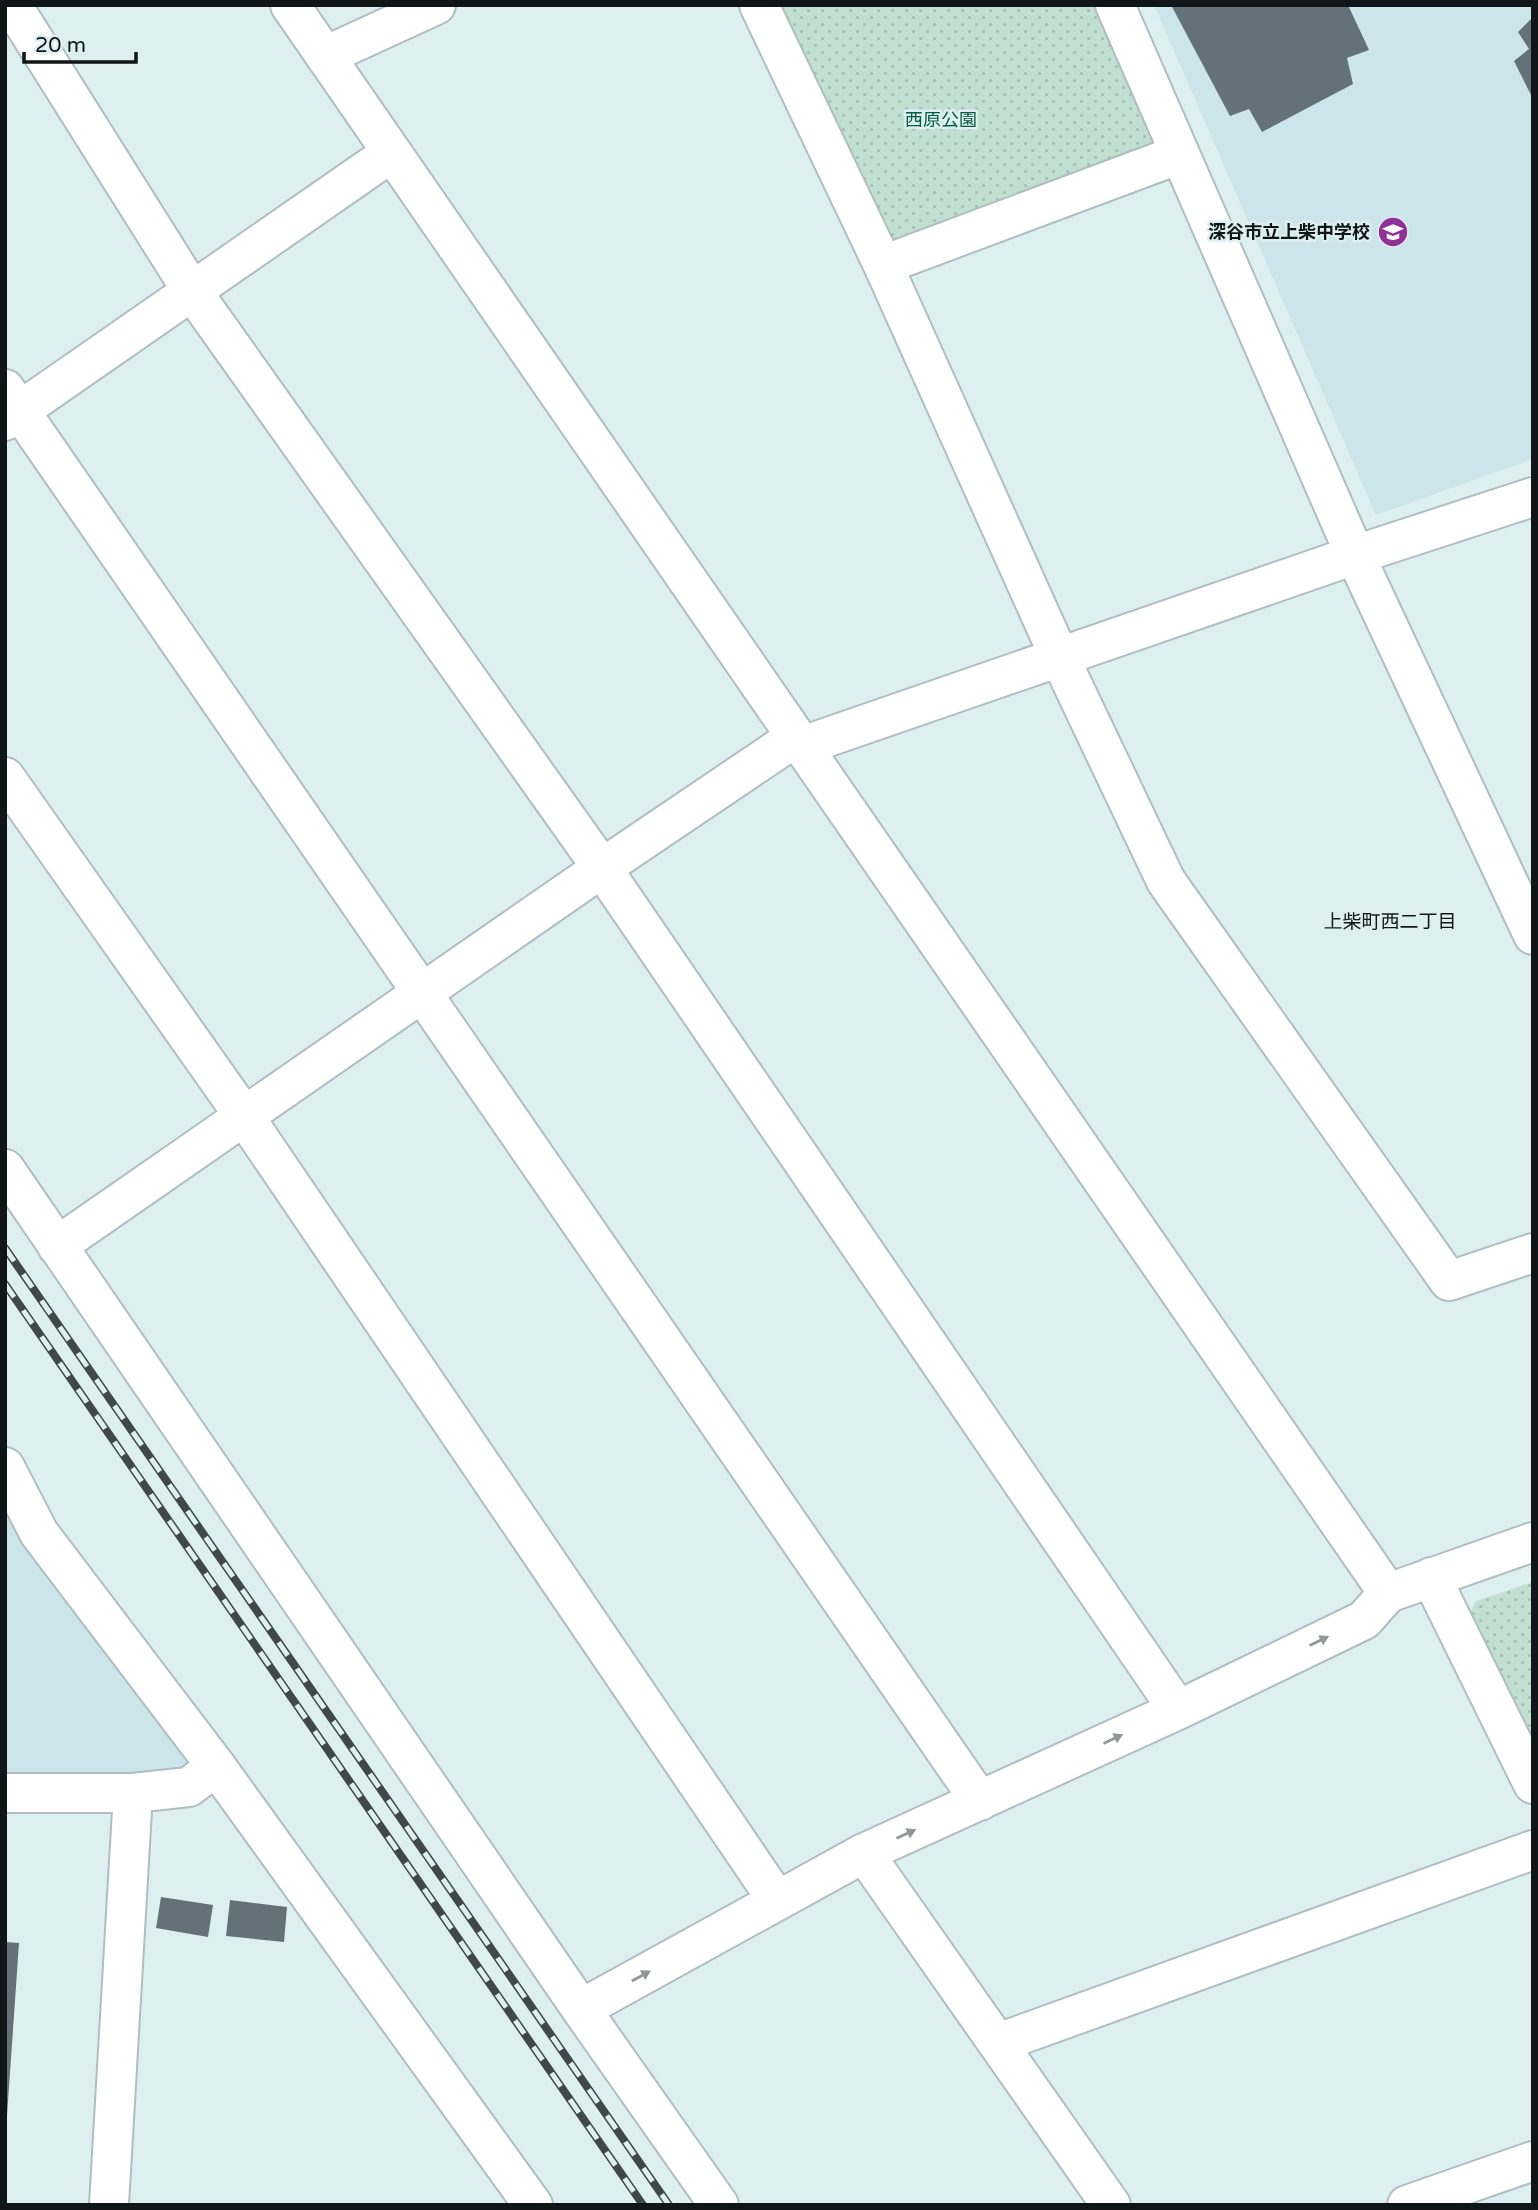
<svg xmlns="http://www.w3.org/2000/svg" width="1538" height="2210" font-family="'Varela Round','Noto Sans JP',sans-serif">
<defs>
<pattern id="green-dots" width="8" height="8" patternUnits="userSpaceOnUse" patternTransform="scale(1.75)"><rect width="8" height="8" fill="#c2e0d1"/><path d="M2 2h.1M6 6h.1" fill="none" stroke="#a6bfb3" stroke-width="1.8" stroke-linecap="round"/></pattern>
</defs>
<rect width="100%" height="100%" fill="#deeff2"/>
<!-- built -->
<path fill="#cbe5ea" d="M 1154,5 L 1533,5 L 1533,459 L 1376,515 Z
M 5,1467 L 216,1766 L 5,1793 Z"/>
<!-- green -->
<path fill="url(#green-dots)" d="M 759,5 L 1115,5 L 1180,154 L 883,265 Z
M 1533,1582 L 1533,1758 L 1467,1618 L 1476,1601 Z"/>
<!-- building -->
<path fill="#657178" d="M 1171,5 L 1348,5 L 1369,50 L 1347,58 L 1353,84 L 1262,132 L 1249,109 L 1230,116 Z
M 1533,17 L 1533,99 L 1514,61 L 1529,49 L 1518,32 Z
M 161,1897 L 213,1905 L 208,1937 L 156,1928 Z
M 230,1900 L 287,1907 L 284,1942 L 226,1936 Z
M 5,1942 L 19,1943 L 7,2116 L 5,2116 Z"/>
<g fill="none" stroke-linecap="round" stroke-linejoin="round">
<!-- minor casing -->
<g stroke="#aebec1" stroke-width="42">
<path id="minor" d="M 12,5 L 192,291 L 602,868 L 1178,1710
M 759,5 L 883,265 L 1059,656 L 1166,881 L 1449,1281 L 1533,1253
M 1115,5 L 1355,555 L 1533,935
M 325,56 L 436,5
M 883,265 L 1180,154
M 5,389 L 980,1801
M 5,777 L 244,1116 L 777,1900
M 57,1246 L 602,868 L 796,737
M 1431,1577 L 1533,1784
M 5,1793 L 133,1793 L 189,1787 L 216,1766
M 864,1853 L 1111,2205
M 581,2009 L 864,1853 L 1178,1710 L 1364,1620 L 1388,1593
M 998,2043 L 1533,1850
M 109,2205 L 133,1793
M 1407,2205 L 1533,2161"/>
</g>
<!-- tertiary casing -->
<g stroke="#aebec1" stroke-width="42">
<path id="tertiary" d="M 290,5 L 1388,1593 L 1533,1542
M 5,421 L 391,153
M 802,746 L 1355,555 L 1533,497
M 5,1169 L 581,2009 L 719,2205
M 5,1467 L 39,1533 L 216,1766 L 533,2205"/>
</g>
<!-- minor -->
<use href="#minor" stroke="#fff" stroke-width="38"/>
<!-- tertiary -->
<use href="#tertiary" stroke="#fff" stroke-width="38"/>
<!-- rail casing -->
<g stroke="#40484b" stroke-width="8">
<path id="rail" d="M 5,1248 L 669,2205
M 5,1284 L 643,2205"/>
</g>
<!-- rail -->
<use href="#rail" stroke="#deeff2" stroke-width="5" stroke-dasharray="16" stroke-linecap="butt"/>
</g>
<!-- one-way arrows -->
<defs><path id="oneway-solid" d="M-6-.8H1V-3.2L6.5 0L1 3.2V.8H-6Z" transform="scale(1.75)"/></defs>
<g fill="#939697">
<use href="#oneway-solid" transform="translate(1319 1641) rotate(-26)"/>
<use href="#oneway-solid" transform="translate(1113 1739) rotate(-25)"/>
<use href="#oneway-solid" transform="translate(906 1834) rotate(-24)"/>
<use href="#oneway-solid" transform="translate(641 1976) rotate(-29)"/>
</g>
<!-- icons -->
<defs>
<g id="school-disc" transform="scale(1.575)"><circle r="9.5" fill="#913097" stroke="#deeff2"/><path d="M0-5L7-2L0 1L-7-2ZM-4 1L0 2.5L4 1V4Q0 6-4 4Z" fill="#fff"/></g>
</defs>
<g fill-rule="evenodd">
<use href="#school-disc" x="1393" y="232"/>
</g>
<g text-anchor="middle" stroke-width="5" stroke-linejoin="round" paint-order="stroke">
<!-- park labels -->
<g font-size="18" fill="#035c40" stroke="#deeff2">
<text x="941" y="126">西原公園</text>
</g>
<!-- poi labels -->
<g font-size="18" font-weight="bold" fill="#101517" stroke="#deeff2" text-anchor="end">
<text x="1370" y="238">深谷市立上柴中学校</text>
</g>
<!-- neighbourhood labels -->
<g font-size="19" fill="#101517" stroke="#deeff2">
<text x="1390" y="928">上柴町西二丁目</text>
</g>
</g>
<!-- border -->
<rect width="1538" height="2210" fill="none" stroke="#101517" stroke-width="14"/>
<!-- scale -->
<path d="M24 52v10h112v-10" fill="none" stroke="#101517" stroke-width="3.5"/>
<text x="35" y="52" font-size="21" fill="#101517" stroke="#deeff2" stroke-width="5" paint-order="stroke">20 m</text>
</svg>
